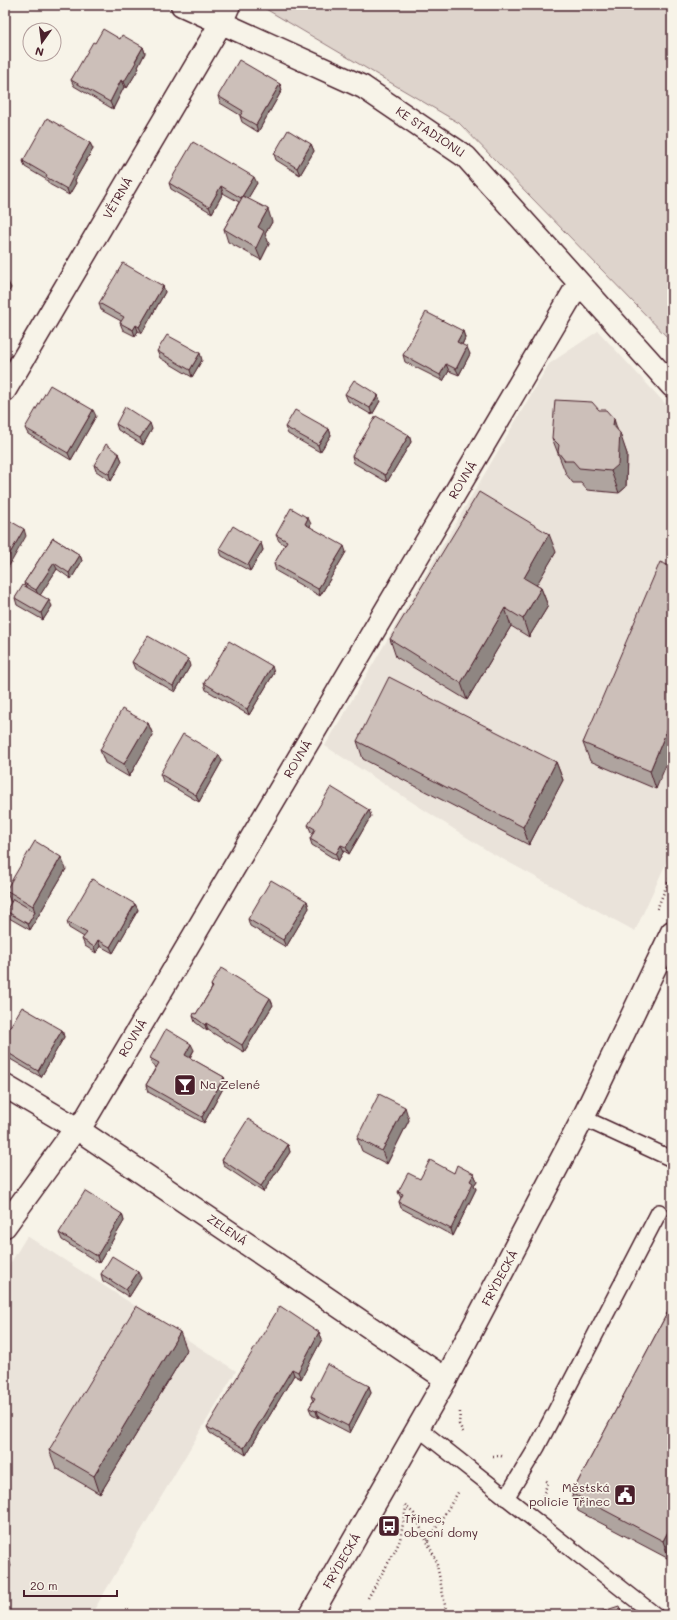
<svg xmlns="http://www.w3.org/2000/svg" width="677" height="1620" font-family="Mali,sans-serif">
<rect width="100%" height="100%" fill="#f7f3e8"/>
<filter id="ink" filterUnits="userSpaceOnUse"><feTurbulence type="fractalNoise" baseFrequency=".025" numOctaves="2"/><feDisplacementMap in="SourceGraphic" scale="8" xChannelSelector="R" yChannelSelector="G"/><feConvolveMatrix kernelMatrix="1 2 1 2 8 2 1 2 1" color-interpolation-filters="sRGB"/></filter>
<g filter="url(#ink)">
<!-- built -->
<path fill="#eae3da" d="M 598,331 L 672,411 L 672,850 L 635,931 L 488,851 L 325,746 L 549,364 Z
M 27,1236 L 236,1371 L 91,1615 L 5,1615 L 5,1272 Z"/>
<!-- green -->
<path fill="#ded4cc" stroke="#947a7c" d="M 259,5 L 672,5 L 672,342 L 459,123 Z"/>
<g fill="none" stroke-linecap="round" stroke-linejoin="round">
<!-- service casing -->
<g stroke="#4a1f2b" stroke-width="18">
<path id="service" d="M 583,1118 L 672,1159
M 418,1428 L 655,1615
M 506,1498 L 537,1447 L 659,1212"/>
</g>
<!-- minor casing -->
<g stroke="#4a1f2b" stroke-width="25">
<path id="minor" d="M 182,5 L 363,87 L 466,157 L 672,386
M 5,390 L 221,23 L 229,5
M 5,1086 L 76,1128 L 446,1379
M 5,1226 L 76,1128 L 85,1120 L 579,283"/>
</g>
<!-- secondary casing -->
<g stroke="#4a1f2b" stroke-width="25">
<path id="secondary" d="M 311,1615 L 446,1379 L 583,1118 L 672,932"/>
</g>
<!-- path -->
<path stroke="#4a1f2b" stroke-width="2.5" stroke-dasharray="1 3" stroke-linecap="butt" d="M 657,909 L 672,873
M 460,1412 L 459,1424 L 463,1432
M 493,1456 L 501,1456 L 504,1457
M 543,1496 L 548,1482 L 545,1480
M 405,1505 L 414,1514 L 436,1560 L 447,1615
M 428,1541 L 459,1491
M 667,1595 L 672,1590
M 368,1598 L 395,1551 L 400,1540 L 406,1508"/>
<!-- service -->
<use href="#service" stroke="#f7f3e8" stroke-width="15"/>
<!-- minor -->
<use href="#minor" stroke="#f7f3e8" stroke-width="22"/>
<!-- secondary -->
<use href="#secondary" stroke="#f7f3e8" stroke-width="22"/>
</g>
<!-- wall -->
<path fill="#afa49f" stroke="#4a1f2b" d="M 120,39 L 143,47 L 145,53 L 138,67 L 139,68 L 127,88 L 124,87 L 113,109 L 74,86 L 71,80 L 95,43 Z
M 280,84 L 282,90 L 258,132 L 242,122 L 240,116 L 240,115 L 220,103 L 218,96 Z
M 90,143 L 93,149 L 75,180 L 76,183 L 69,195 L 49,184 L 47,180 L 25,167 L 23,161 Z
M 311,144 L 314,151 L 300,175 L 276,160 L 274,154 Z
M 232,165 L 257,183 L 248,198 L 272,222 L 265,234 L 269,244 L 261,260 L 228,242 L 224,229 L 239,202 L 223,193 L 212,213 L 171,189 L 169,183 Z
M 163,286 L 165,292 L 142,333 L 138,331 L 135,336 L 123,330 L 120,323 L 121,321 L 101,310 L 99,303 Z
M 463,331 L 465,338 L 462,345 L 470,354 L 459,375 L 449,371 L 443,381 L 405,362 L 403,355 Z
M 157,351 L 202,360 L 192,377 L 160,358 Z
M 345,394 L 378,395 L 380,401 L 372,415 L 348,401 Z
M 96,416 L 71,460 L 28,434 L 25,428 Z
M 116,424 L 152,429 L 143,445 L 118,430 Z
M 285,427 L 329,429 L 331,435 L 320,452 L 288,434 Z
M 618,431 L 627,454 L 626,487 L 619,493 L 587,490 L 581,483 L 573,483 L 566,474 L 552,438 Z
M 409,435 L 411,442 L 387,482 L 354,463 L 352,456 Z
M 119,454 L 122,461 L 111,481 L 96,471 L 94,465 Z
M 311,524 L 310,527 L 346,552 L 320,596 L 276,571 L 274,564 L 285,545 L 279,541 L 276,535 Z
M 53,538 L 80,555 L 82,561 L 71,579 L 57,569 L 40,595 L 52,606 L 43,620 L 17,605 L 15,598 L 25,586 L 24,583 Z
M 261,543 L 263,550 L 250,571 L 222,556 L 219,549 Z
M 556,552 L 536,585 L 541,588 L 548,606 L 529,637 L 511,626 L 467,700 L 396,657 L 390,639 Z
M 672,567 L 656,789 L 590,761 L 583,743 Z
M 132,662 L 190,666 L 175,692 L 135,669 Z
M 274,673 L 249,715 L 206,690 L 204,683 Z
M 148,723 L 153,735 L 129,777 L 105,763 L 100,750 Z
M 357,741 L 556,762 L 563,780 L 529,845 L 363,759 Z
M 219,755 L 222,761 L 199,802 L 163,781 L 160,774 Z
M 371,816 L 349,854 L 344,851 L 338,861 L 312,845 L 310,839 L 313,833 L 311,832 L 308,825 Z
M 66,869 L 30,930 L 9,918 L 6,911 L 11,903 L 6,890 Z
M 307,901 L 309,908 L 286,947 L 250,926 L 248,919 Z
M 135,904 L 138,910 L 113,953 L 100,946 L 96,953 L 85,946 L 82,939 L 84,937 L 69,928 L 67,922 Z
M 211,985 L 273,1005 L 244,1052 L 208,1030 L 207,1031 L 195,1022 L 193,1016 L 196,1014 L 212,988 Z
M 62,1030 L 64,1037 L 41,1077 L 5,1056 L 5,1035 Z
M 194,1050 L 190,1058 L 224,1077 L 226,1083 L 204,1123 L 148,1092 L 146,1085 L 156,1067 L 152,1065 L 150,1058 Z
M 409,1120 L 387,1164 L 362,1151 L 357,1138 Z
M 288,1145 L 290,1152 L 263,1192 L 224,1166 L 222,1160 Z
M 454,1173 L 474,1174 L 477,1181 L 474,1185 L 476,1189 L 453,1236 L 401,1208 L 399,1202 L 401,1198 L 398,1192 L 420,1179 Z
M 122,1214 L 124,1221 L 99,1263 L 62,1240 L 59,1233 Z
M 101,1274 L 141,1278 L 129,1297 L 103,1281 Z
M 672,1304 L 669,1559 L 578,1511 L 572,1493 Z
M 319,1332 L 322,1339 L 301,1379 L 294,1375 L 246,1455 L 210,1433 L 207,1427 Z
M 187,1350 L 100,1494 L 56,1468 L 49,1450 Z
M 369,1386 L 371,1393 L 350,1433 L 319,1417 L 318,1418 L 312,1415 L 309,1408 L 313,1401 L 311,1396 Z"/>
<!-- shaded-wall -->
<path fill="#8f8682" stroke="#4a1f2b" d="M 143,47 L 145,53 L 138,67 L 139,68 L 127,88 L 124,82 Z
M 121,80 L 124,87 L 113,109 L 110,102 Z
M 280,84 L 282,90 L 258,132 L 256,125 Z
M 90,143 L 93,149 L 75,180 L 76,183 L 69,195 L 67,189 L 72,175 Z
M 311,144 L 314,151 L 300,175 L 297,168 Z
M 254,177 L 257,183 L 244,205 L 241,198 Z
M 221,186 L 223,193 L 212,213 L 209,207 Z
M 268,209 L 272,222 L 265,234 L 269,244 L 261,260 L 256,248 L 258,227 Z
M 8,282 L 11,288 L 5,298 L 5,287 Z
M 163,286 L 165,292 L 142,333 L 139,327 Z
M 136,325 L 138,331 L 135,336 L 133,330 Z
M 463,331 L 465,338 L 460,349 L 457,342 Z
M 467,347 L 470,354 L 459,375 L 456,369 Z
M 200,353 L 202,360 L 192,377 L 190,370 Z
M 446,364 L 449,371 L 443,381 L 440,375 Z
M 378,395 L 380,401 L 372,415 L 370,408 Z
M 93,410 L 96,416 L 71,460 L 68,453 Z
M 614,419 L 619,435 L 620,433 L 627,454 L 626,487 L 619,493 L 611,471 Z
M 150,423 L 152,429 L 143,445 L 140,438 Z
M 329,429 L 331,435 L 320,452 L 318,445 Z
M 409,435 L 411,442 L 387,482 L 385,475 Z
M 119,454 L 122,461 L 111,481 L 109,474 Z
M 308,518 L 311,524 L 308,531 L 305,524 Z
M 24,529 L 26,536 L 5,573 L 5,562 Z
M 549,534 L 556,552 L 530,596 L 524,578 Z
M 261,543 L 263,550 L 250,571 L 248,565 Z
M 344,546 L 346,552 L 320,596 L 318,589 Z
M 80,555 L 82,561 L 71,579 L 69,573 Z
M 54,563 L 57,569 L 39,597 L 36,590 Z
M 541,588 L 548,606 L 529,637 L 523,619 Z
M 49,600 L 52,606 L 43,620 L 41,613 Z
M 505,608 L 511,626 L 467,700 L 461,683 Z
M 188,659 L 190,666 L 175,692 L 173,686 Z
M 272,666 L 274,673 L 249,715 L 247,709 Z
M 672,718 L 672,751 L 656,789 L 650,771 Z
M 148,723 L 153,735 L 129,777 L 124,764 Z
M 219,755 L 222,761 L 199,802 L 196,795 Z
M 556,762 L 563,780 L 529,845 L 523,827 Z
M 369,810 L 371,816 L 349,854 L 346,847 Z
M 341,845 L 344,851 L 338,861 L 336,854 Z
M 61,857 L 66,869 L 30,930 L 28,924 L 35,912 L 33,906 Z
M 307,901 L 309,908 L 286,947 L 283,940 Z
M 135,904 L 138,910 L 113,953 L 110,947 Z
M 98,940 L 100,946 L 96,953 L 94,947 Z
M 270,998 L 273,1005 L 244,1052 L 242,1045 Z
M 206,1023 L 208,1030 L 207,1031 L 205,1025 Z
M 62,1030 L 64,1037 L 41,1077 L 38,1071 Z
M 191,1044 L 194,1050 L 187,1062 L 185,1055 Z
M 224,1077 L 226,1083 L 204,1123 L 202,1117 Z
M 405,1107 L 409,1120 L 387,1164 L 382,1151 Z
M 288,1145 L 290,1152 L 263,1192 L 261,1186 Z
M 474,1174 L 477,1181 L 474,1185 L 476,1189 L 453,1236 L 451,1229 L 470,1181 Z
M 122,1214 L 124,1221 L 99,1263 L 97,1256 Z
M 138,1272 L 141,1278 L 129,1297 L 126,1290 Z
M 180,1332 L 187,1350 L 100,1494 L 94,1476 Z
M 319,1332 L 322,1339 L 301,1379 L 298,1372 Z
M 292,1369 L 294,1375 L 246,1455 L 244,1448 Z
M 369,1386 L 371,1393 L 350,1433 L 348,1426 Z
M 317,1410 L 319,1417 L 318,1418 L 316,1411 Z
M 672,1524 L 672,1554 L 669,1559 L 663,1541 Z
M 5,1549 L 11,1566 L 5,1575 Z"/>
<!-- building -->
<path fill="#ccbfb9" stroke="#4a1f2b" d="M 103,29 L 120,39 L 122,35 L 143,47 L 135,61 L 136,62 L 124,82 L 121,80 L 110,102 L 71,80 L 93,42 L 95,43 Z
M 239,60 L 280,84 L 256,125 L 240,116 L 243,111 L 218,96 Z
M 47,118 L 90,143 L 72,175 L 73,177 L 67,189 L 46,177 L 47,175 L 23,161 Z
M 288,130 L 311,144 L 297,168 L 274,154 Z
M 193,142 L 232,165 L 232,164 L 254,177 L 241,198 L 221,186 L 209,207 L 169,183 Z
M 243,196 L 268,209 L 258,227 L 264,231 L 256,248 L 224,229 Z
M 123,263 L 163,286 L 139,327 L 136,325 L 133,330 L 120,323 L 124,317 L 99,303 Z
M 5,280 L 8,282 L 5,287 Z
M 426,312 L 463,331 L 457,342 L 467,347 L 456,369 L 446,364 L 440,375 L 403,355 Z
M 167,335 L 200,353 L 190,370 L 157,351 Z
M 354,380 L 378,395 L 370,408 L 345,394 Z
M 50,385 L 93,410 L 68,453 L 25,428 Z
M 555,400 L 592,402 L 599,410 L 606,410 L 614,419 L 613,425 L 620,433 L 618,465 L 611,471 L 579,468 L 573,461 L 565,461 L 558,452 L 559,445 L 552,438 Z
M 125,407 L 150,423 L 140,438 L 116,424 Z
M 295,410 L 329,429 L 318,445 L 285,427 Z
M 376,416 L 409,435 L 385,475 L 352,456 Z
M 106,444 L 119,454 L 109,474 L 94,465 Z
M 479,492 L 549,534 L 524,578 L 541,588 L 523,619 L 505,608 L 461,683 L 390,639 Z
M 291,508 L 308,518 L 305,524 L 344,546 L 318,589 L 274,564 L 287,541 L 276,535 Z
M 5,518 L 24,529 L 5,562 Z
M 233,526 L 261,543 L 248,565 L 219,549 Z
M 53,538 L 80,555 L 69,573 L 54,563 L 36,590 L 24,583 Z
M 660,562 L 672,567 L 672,718 L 650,771 L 583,743 Z
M 23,585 L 49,600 L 41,613 L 15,598 Z
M 148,636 L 188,659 L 173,686 L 132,662 Z
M 229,641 L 272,666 L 247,709 L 204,683 Z
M 389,677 L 556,762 L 523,827 L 357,741 Z
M 122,709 L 148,723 L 124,764 L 100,750 Z
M 183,734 L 219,755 L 196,795 L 160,774 Z
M 331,787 L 369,810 L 346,847 L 341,845 L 336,854 L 310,839 L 315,829 L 308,825 Z
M 35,841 L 61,857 L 33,906 L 6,890 Z
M 92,879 L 135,904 L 110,947 L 98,940 L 94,947 L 82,939 L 87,933 L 67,922 Z
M 271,880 L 307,901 L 283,940 L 248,919 Z
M 13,899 L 35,912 L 28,924 L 6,911 Z
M 221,968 L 270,998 L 242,1045 L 206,1023 L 205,1025 L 193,1016 L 194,1013 L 196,1014 L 213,987 L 211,985 Z
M 22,1007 L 62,1030 L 38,1071 L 5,1051 L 5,1035 Z
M 166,1029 L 191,1044 L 185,1055 L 224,1077 L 202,1117 L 146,1085 L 159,1063 L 150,1058 Z
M 379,1094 L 405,1107 L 382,1151 L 357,1138 Z
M 248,1119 L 288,1145 L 261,1186 L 222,1160 Z
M 430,1160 L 454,1173 L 457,1165 L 474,1174 L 470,1181 L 473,1183 L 451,1229 L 399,1202 L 403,1194 L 398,1192 L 408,1173 L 420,1179 Z
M 85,1191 L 122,1214 L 97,1256 L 59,1233 Z
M 112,1256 L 138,1272 L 126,1290 L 101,1274 Z
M 672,1304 L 672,1524 L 663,1541 L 572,1493 Z
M 136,1306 L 180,1332 L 94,1476 L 49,1450 Z
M 280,1306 L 319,1332 L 298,1372 L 292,1369 L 244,1448 L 207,1427 Z
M 327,1364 L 369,1386 L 348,1426 L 317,1410 L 316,1411 L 309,1408 L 315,1398 L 311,1396 Z
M 619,1606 L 622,1615 L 591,1615 Z"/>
</g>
<!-- icons -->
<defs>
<g id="bar-square" transform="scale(1.15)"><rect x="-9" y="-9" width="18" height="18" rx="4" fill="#4a1f2b" stroke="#f7f3e8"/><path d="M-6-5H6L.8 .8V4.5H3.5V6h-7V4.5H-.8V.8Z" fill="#fff"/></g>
<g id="civic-square" transform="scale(1.15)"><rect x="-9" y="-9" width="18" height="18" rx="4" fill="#4a1f2b" stroke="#f7f3e8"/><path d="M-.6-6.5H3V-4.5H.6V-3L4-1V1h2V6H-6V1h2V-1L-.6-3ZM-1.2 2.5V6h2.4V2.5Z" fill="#fff"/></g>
<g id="bus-square" transform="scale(1.15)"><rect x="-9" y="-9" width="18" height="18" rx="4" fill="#4a1f2b" stroke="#f7f3e8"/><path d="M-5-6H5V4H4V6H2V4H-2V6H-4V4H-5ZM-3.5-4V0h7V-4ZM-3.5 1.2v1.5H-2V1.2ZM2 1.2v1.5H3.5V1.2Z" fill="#fff"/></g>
</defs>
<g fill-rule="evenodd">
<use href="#bar-square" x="185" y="1085"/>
<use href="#civic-square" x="625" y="1495"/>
<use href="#bus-square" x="389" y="1526"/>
</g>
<g text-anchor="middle" stroke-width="3.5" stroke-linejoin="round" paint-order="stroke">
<!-- street labels -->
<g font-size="12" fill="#4a1f2b" stroke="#f7f3e8">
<text transform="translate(430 132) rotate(34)" y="4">KE STADIONU</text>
<text transform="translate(118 198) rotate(-60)" y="4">VĚTRNÁ</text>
<text transform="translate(463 480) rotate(-59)" y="4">ROVNÁ</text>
<text transform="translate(298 759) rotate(-59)" y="4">ROVNÁ</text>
<text transform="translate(133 1038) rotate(-59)" y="4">ROVNÁ</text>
<text transform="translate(227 1230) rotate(34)" y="4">ZELENÁ</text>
<text transform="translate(500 1278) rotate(-62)" y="4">FRÝDECKÁ</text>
<text transform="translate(342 1561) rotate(-60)" y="4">FRÝDECKÁ</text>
</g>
<!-- poi labels -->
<g font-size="12" fill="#4a1f2b" stroke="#f7f3e8" text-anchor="start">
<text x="200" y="1089">Na Zelené</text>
<text x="610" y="1492" text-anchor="end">Městská<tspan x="610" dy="14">policie Třinec</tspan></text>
<text x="404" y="1523">Třinec,<tspan x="404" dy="14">obecní domy</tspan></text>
</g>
</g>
<!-- margin -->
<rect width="677" height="1620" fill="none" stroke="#f7f3e8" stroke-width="20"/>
<rect x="10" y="10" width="657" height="1600" fill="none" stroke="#4a1f2b" stroke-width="1.5" filter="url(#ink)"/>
<!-- north arrow -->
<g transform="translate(42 42) rotate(194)"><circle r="19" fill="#f7f3e8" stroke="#b29e9c"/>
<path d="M0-3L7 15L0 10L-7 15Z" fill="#4a1f2b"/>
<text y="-6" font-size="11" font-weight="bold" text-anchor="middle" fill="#4a1f2b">N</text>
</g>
<!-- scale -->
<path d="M24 1590v6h93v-6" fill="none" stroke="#4a1f2b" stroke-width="2"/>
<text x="30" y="1590" font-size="12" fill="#4a1f2b" stroke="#f7f3e8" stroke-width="3" paint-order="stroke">20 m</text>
</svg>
